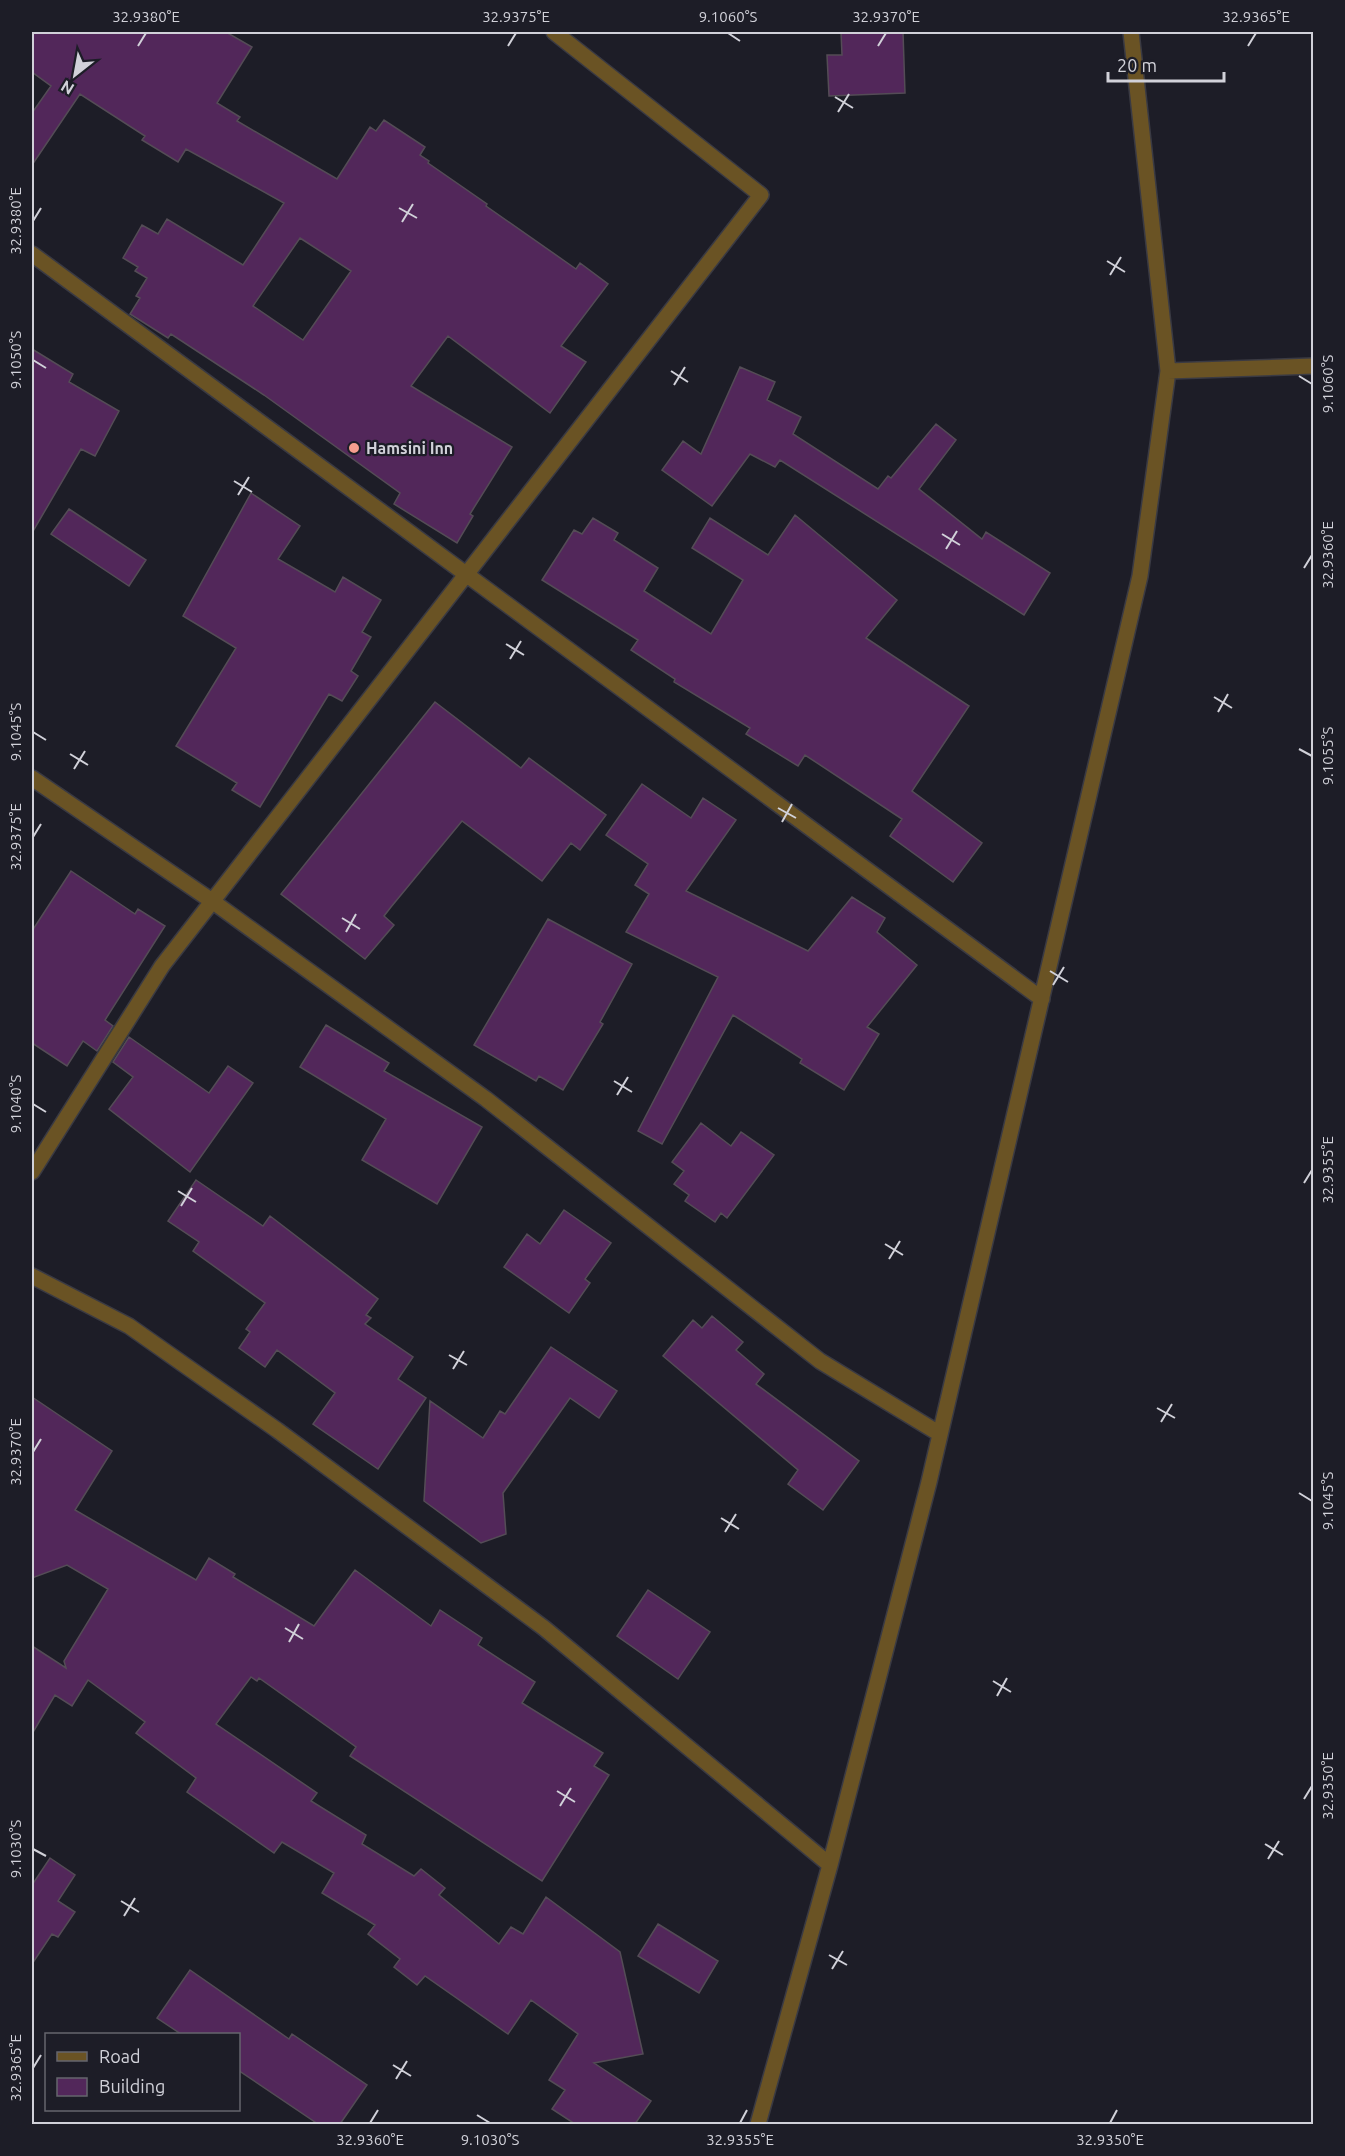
<svg xmlns="http://www.w3.org/2000/svg" width="1345" height="2156" font-family="Ubuntu,sans-serif">
<rect width="100%" height="100%" fill="#1d1d27"/>
<!-- building -->
<path fill="#52275a" stroke="#544c56" stroke-width="1.5" fill-rule="evenodd" d="M 32,32 L 226,32 L 252,47 L 217,103 L 240,117 L 237,121 L 337,179 L 370,127 L 376,131 L 384,120 L 425,147 L 420,155 L 429,161 L 428,163 L 487,204 L 486,206 L 576,269 L 580,263 L 608,284 L 561,346 L 586,362 L 550,413 L 448,336 L 411,386 L 512,447 L 470,514 L 473,516 L 457,543 L 394,504 L 400,493 L 264,395 L 171,334 L 168,338 L 130,314 L 140,298 L 136,296 L 147,278 L 135,271 L 138,267 L 123,258 L 142,225 L 158,234 L 167,219 L 243,265 L 284,203 L 186,149 L 178,162 L 142,140 L 145,136 L 80,94 L 32,165 L 32,113 L 51,86 L 32,72 ZM 300,238 L 351,271 L 303,340 L 253,306 Z
M 841,32 L 903,32 L 905,93 L 829,96 L 827,55 L 842,55 Z
M 32,349 L 73,374 L 69,382 L 119,411 L 95,456 L 81,449 L 32,533 Z
M 740,367 L 775,382 L 767,400 L 801,417 L 793,434 L 878,489 L 888,476 L 891,478 L 936,424 L 956,440 L 919,489 L 982,539 L 986,532 L 1050,573 L 1024,615 L 780,460 L 775,467 L 750,454 L 712,506 L 662,470 L 683,441 L 701,454 Z
M 251,493 L 300,526 L 278,559 L 335,592 L 343,577 L 381,600 L 362,632 L 371,637 L 351,671 L 358,676 L 342,701 L 329,694 L 260,807 L 232,790 L 237,783 L 176,746 L 236,648 L 183,616 Z
M 69,509 L 146,560 L 129,586 L 51,534 Z
M 795,515 L 897,600 L 866,638 L 969,706 L 912,791 L 982,843 L 953,882 L 890,836 L 902,819 L 805,755 L 798,766 L 746,734 L 750,728 L 674,682 L 675,679 L 631,650 L 638,640 L 542,580 L 574,530 L 582,534 L 593,518 L 618,533 L 614,540 L 658,568 L 644,591 L 711,634 L 743,580 L 692,548 L 710,518 L 768,555 Z
M 435,702 L 521,768 L 529,758 L 606,815 L 580,850 L 571,843 L 542,881 L 462,821 L 391,907 L 384,916 L 394,925 L 365,959 L 281,894 Z
M 642,784 L 691,818 L 703,798 L 736,820 L 686,891 L 808,951 L 852,897 L 885,918 L 877,932 L 917,965 L 867,1027 L 879,1034 L 844,1090 L 800,1063 L 802,1059 L 733,1015 L 662,1144 L 638,1131 L 718,977 L 626,932 L 649,894 L 635,885 L 648,864 L 606,835 Z
M 71,871 L 135,914 L 138,909 L 165,926 L 105,1020 L 113,1026 L 97,1051 L 83,1041 L 67,1066 L 32,1043 L 32,931 Z
M 548,919 L 632,964 L 600,1022 L 603,1024 L 563,1090 L 539,1076 L 536,1081 L 474,1045 Z
M 326,1025 L 389,1063 L 384,1071 L 482,1127 L 437,1204 L 362,1160 L 386,1119 L 300,1067 Z
M 129,1037 L 209,1093 L 228,1066 L 253,1083 L 190,1172 L 109,1109 L 133,1077 L 113,1062 Z
M 701,1123 L 731,1146 L 741,1132 L 774,1155 L 727,1218 L 721,1213 L 715,1222 L 685,1201 L 689,1195 L 674,1184 L 684,1171 L 672,1162 Z
M 196,1180 L 263,1226 L 270,1216 L 378,1299 L 366,1315 L 371,1318 L 365,1324 L 413,1357 L 398,1379 L 426,1398 L 378,1469 L 313,1424 L 335,1393 L 277,1350 L 265,1367 L 239,1348 L 250,1332 L 246,1329 L 265,1303 L 193,1251 L 199,1242 L 168,1221 Z
M 564,1210 L 611,1243 L 585,1279 L 590,1283 L 569,1313 L 504,1267 L 527,1234 L 540,1244 Z
M 712,1316 L 743,1342 L 736,1350 L 764,1374 L 756,1384 L 859,1461 L 823,1510 L 788,1484 L 798,1470 L 663,1356 L 693,1320 L 702,1328 Z
M 551,1347 L 617,1391 L 599,1418 L 570,1398 L 503,1493 L 506,1534 L 481,1543 L 424,1501 L 430,1401 L 483,1438 L 500,1411 L 505,1414 Z
M 32,1397 L 112,1451 L 75,1510 L 196,1580 L 209,1558 L 235,1574 L 233,1577 L 314,1626 L 355,1570 L 431,1626 L 440,1610 L 482,1638 L 478,1645 L 535,1682 L 522,1703 L 603,1753 L 594,1766 L 609,1775 L 542,1881 L 350,1756 L 356,1747 L 259,1678 L 257,1681 L 251,1677 L 216,1724 L 317,1793 L 311,1801 L 366,1835 L 362,1844 L 414,1876 L 421,1869 L 445,1888 L 439,1895 L 499,1944 L 511,1927 L 523,1934 L 546,1897 L 620,1952 L 643,2054 L 594,2063 L 651,2101 L 635,2124 L 575,2124 L 552,2109 L 565,2090 L 549,2080 L 578,2034 L 531,2000 L 508,2034 L 425,1976 L 417,1985 L 394,1967 L 400,1959 L 368,1934 L 375,1925 L 322,1893 L 334,1873 L 282,1842 L 274,1853 L 187,1792 L 196,1778 L 136,1733 L 145,1722 L 88,1680 L 72,1706 L 55,1695 L 32,1734 L 32,1646 L 66,1668 L 64,1661 L 108,1589 L 67,1565 L 32,1578 Z
M 648,1590 L 710,1632 L 678,1679 L 617,1636 Z
M 50,1858 L 75,1875 L 58,1901 L 75,1912 L 58,1937 L 52,1934 L 32,1964 L 32,1885 Z
M 658,1924 L 718,1961 L 699,1993 L 638,1956 Z
M 190,1970 L 289,2039 L 292,2034 L 367,2085 L 340,2124 L 318,2124 L 238,2070 L 238,2034 L 181,2034 L 157,2018 Z"/>
<g fill="none" stroke-linecap="round" stroke-linejoin="round">
<!-- minor casing -->
<g stroke="#3a3a43" stroke-width="18">
<path id="minor" d="M 32,254 L 1042,999
M 1168,371 L 1314,366
M 32,778 L 212,901 L 486,1099 L 820,1361 L 940,1434
M 32,1172 L 162,966 L 761,195 L 554,32
M 32,1276 L 129,1326 L 277,1430 L 544,1628 L 830,1865 L 758,2124
M 830,1865 L 929,1482 L 1140,576 L 1168,371 L 1131,32"/>
</g>
<!-- minor -->
<use href="#minor" stroke="#6a5324" stroke-width="15"/>
</g>
<!-- ticks -->
<path fill="none" stroke="#d1d1d9" stroke-width="2" d="M 728,33 L 740,41M 138,46 L 146,33M 508,46 L 516,33M 878,46 L 886,33M 1248,46 L 1256,33M 835,97 L 853,108M 838,112 L 849,94M 399,208 L 417,218M 33,221 L 41,208M 402,222 L 413,204M 1107,261 L 1125,272M 1110,275 L 1121,257M 33,360 L 46,368M 671,371 L 688,382M 1299,376 L 1312,384M 674,385 L 685,367M 234,481 L 252,492M 238,495 L 249,477M 942,534 L 960,545M 946,549 L 957,531M 1304,568 L 1312,555M 506,644 L 524,655M 510,659 L 521,641M 1214,697 L 1232,708M 1218,712 L 1228,694M 33,732 L 46,740M 1299,749 L 1312,756M 70,754 L 88,765M 74,769 L 85,751M 778,808 L 796,818M 782,822 L 792,804M 33,837 L 41,824M 342,918 L 360,929M 346,932 L 356,914M 1050,971 L 1068,982M 1053,985 L 1064,967M 614,1081 L 632,1092M 617,1095 L 628,1077M 33,1104 L 46,1112M 1304,1183 L 1312,1170M 178,1191 L 196,1202M 181,1206 L 192,1188M 885,1244 L 903,1255M 889,1259 L 900,1241M 449,1355 L 467,1365M 453,1369 L 464,1351M 1157,1408 L 1175,1418M 1161,1422 L 1172,1404M 33,1452 L 41,1439M 1299,1493 L 1312,1501M 721,1518 L 739,1529M 725,1532 L 736,1514M 285,1628 L 303,1639M 289,1642 L 299,1624M 993,1681 L 1011,1692M 997,1696 L 1007,1678M 557,1791 L 575,1802M 1304,1799 L 1312,1786M 560,1806 L 571,1788M 1265,1844 L 1283,1855M 33,1849 L 46,1856M 1268,1859 L 1279,1841M 121,1901 L 139,1912M 124,1916 L 135,1898M 829,1955 L 847,1965M 832,1969 L 843,1951M 393,2065 L 411,2076M 33,2068 L 41,2055M 396,2079 L 407,2061M 477,2115 L 490,2123M 370,2123 L 378,2110M 740,2123 L 747,2110M 1110,2123 L 1117,2110"/>
<!-- markers -->
<circle fill="#f59d8e" stroke="#1d1d27" stroke-width="2" cx="354" cy="448" r="6"/>
<g text-anchor="middle" stroke-width="4.5" stroke-linejoin="round" paint-order="stroke">
<!-- poi labels -->
<g font-size="16" font-weight="bold" fill="#d1d1d9" stroke="#1d1d27" text-anchor="start">
<text x="366" y="454">Hamsini Inn</text>
</g>
</g>
<!-- border -->
<rect width="1345" height="2156" fill="none" stroke="#1d1d27" stroke-width="66"/>
<!-- legend -->
<rect x="45" y="2033" width="195" height="78" fill="#1d1d27" stroke="#65656e" stroke-width="1.5"/>
<rect x="57" y="2052" width="30" height="9" fill="#6a5324" stroke="#65656e" stroke-width="1.5"/>
<text x="99" y="2063" font-size="18" fill="#d1d1d9">Road</text>
<rect x="57" y="2078" width="30" height="18" fill="#52275a" stroke="#65656e" stroke-width="1.5"/>
<text x="99" y="2093" font-size="18" fill="#d1d1d9">Building</text>
<!-- north arrow -->
<g transform="translate(75 75) rotate(211)" stroke="#1d1d27" stroke-width="4.5" paint-order="stroke">
<path d="M0-4.5L10 22L0 15L-10 22Z" fill="#d1d1d9"/>
<text y="-9" font-size="16" font-weight="bold" text-anchor="middle" fill="#d1d1d9">N</text>
</g>
<!-- scale -->
<path d="M1108 72v9h116v-9" fill="none" stroke="#d1d1d9" stroke-width="3"/>
<text x="1117" y="72" font-size="18" fill="#d1d1d9" stroke="#1d1d27" stroke-width="4.5" paint-order="stroke">20 m</text>
<rect x="33" y="33" width="1279" height="2090" fill="none" stroke="#d1d1d9" stroke-width="2"/>
<g font-size="15" text-anchor="middle" fill="#d1d1d9">
<text x="146" y="22">32.9380°E</text>
<text x="516" y="22">32.9375°E</text>
<text x="728" y="22">9.1060°S</text>
<text x="886" y="22">32.9370°E</text>
<text x="1256" y="22">32.9365°E</text>
<text transform="translate(16 221) rotate(-90)" y="5">32.9380°E</text>
<text transform="translate(16 360) rotate(-90)" y="5">9.1050°S</text>
<text transform="translate(1328 384) rotate(-90)" y="5">9.1060°S</text>
<text transform="translate(1328 555) rotate(-90)" y="5">32.9360°E</text>
<text transform="translate(16 732) rotate(-90)" y="5">9.1045°S</text>
<text transform="translate(1328 756) rotate(-90)" y="5">9.1055°S</text>
<text transform="translate(16 837) rotate(-90)" y="5">32.9375°E</text>
<text transform="translate(16 1104) rotate(-90)" y="5">9.1040°S</text>
<text transform="translate(1328 1170) rotate(-90)" y="5">32.9355°E</text>
<text transform="translate(16 1452) rotate(-90)" y="5">32.9370°E</text>
<text transform="translate(1328 1501) rotate(-90)" y="5">9.1045°S</text>
<text transform="translate(1328 1786) rotate(-90)" y="5">32.9350°E</text>
<text transform="translate(16 1849) rotate(-90)" y="5">9.1030°S</text>
<text transform="translate(16 2068) rotate(-90)" y="5">32.9365°E</text>
<text x="370" y="2145">32.9360°E</text>
<text x="490" y="2145">9.1030°S</text>
<text x="740" y="2145">32.9355°E</text>
<text x="1110" y="2145">32.9350°E</text>
</g>
</svg>
